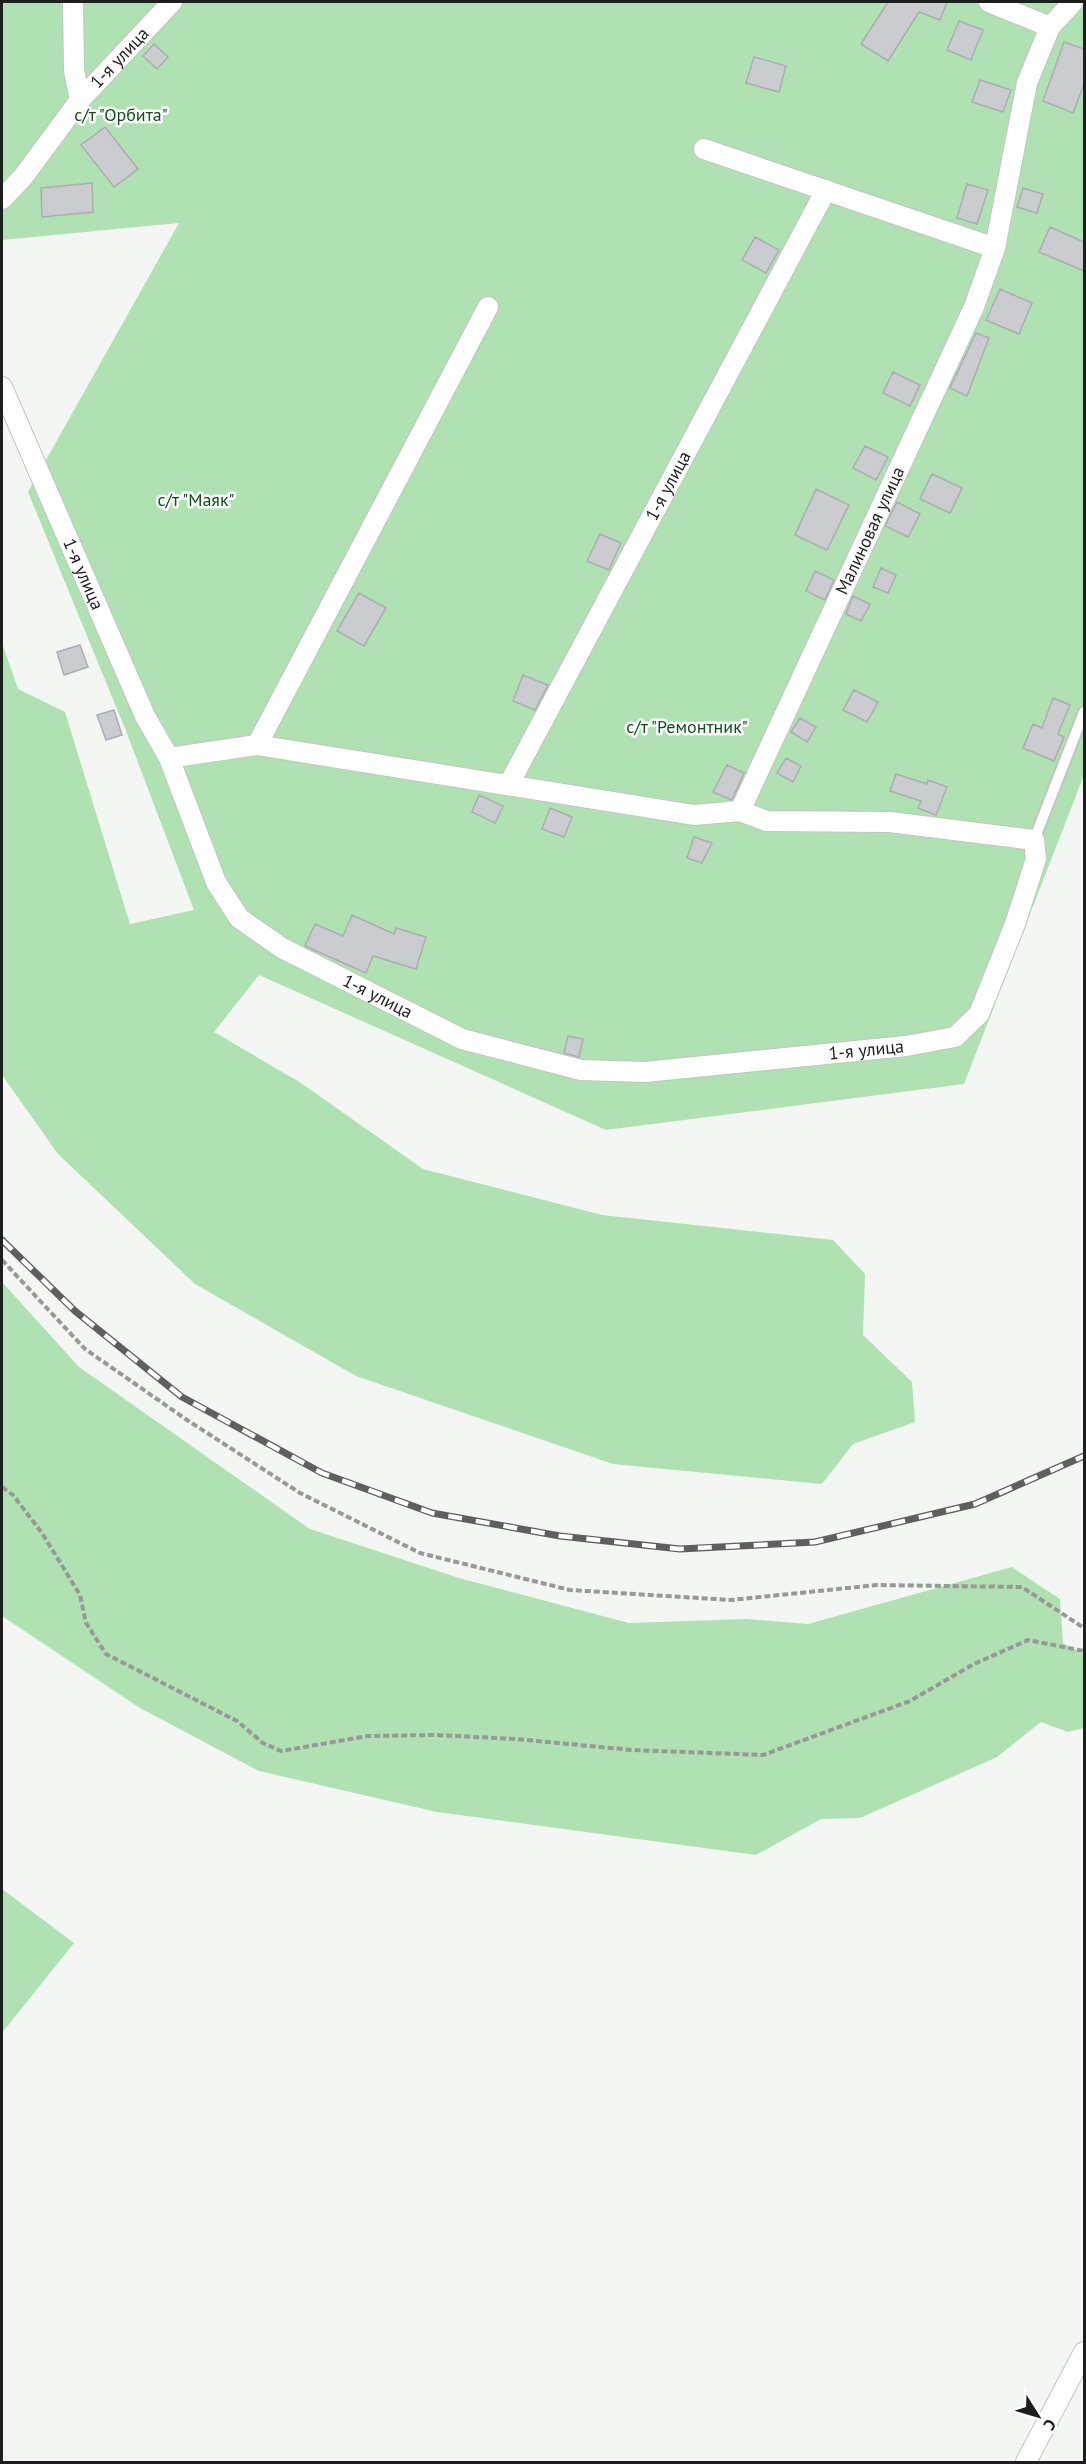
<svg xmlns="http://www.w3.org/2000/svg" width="1086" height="2464" font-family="'PT Sans',sans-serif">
<rect width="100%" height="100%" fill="#f3f6f3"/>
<!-- green -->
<path fill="#b0e1b2" d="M 2,2 L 1084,2 L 1084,775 L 964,1084 L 606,1130 L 259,975 L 214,1032 L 301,1083 L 423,1169 L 602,1215 L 833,1240 L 865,1274 L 863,1335 L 912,1382 L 915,1422 L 853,1444 L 822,1484 L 613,1464 L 356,1376 L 195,1284 L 58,1154 L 2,1075 L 2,643 L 18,689 L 65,712 L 130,924 L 194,910 L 126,731 L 28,492 L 179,223 L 2,240 Z
M 2,1282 L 79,1367 L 310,1529 L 459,1578 L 629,1623 L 747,1619 L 808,1624 L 1012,1567 L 1060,1599 L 1063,1643 L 1084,1654 L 1084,1728 L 1068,1732 L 1041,1722 L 997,1757 L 860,1818 L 821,1819 L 756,1855 L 437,1812 L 259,1771 L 140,1708 L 2,1616 Z
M 2,1889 L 74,1943 L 2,2033 Z"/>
<!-- building -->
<path fill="#cbccd0" stroke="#acadb1" stroke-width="1.5" d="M 888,2 L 947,2 L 940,20 L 919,12 L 888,61 L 861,44 Z
M 959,21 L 983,30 L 971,60 L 947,50 Z
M 1064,42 L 1084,49 L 1084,84 L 1073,113 L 1043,101 Z
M 154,44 L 168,57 L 157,69 L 143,56 Z
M 754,57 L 786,66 L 779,92 L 746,83 Z
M 980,80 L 1011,90 L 1003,112 L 972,102 Z
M 105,127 L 138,169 L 114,187 L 81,145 Z
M 92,183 L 93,212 L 42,217 L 41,188 Z
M 967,184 L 988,190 L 977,224 L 957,218 Z
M 1023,188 L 1043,194 L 1037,213 L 1017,207 Z
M 1050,227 L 1084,242 L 1084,271 L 1039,252 Z
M 755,237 L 779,250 L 766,273 L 742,260 Z
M 1000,289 L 1032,303 L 1019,334 L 986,320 Z
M 976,333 L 989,338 L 967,396 L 950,388 Z
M 893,372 L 920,385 L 910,406 L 883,393 Z
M 865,446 L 888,457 L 876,480 L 853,468 Z
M 932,474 L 962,488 L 950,513 L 920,499 Z
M 816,489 L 849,505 L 827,550 L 795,535 Z
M 897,502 L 920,514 L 908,537 L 885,526 Z
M 600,534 L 621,543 L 609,570 L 587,561 Z
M 881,568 L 896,575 L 888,593 L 873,587 Z
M 815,571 L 834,580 L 825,600 L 806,591 Z
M 359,593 L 386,608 L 364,646 L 337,631 Z
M 853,596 L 870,604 L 861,621 L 846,614 Z
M 80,645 L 88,667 L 64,675 L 57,652 Z
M 523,675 L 548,685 L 535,710 L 513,701 Z
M 854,690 L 878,702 L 867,722 L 843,710 Z
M 1053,698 L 1070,705 L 1058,734 L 1064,737 L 1054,761 L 1023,748 L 1033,724 L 1042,728 Z
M 114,710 L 122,735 L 106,740 L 97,715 Z
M 800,718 L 816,727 L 807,742 L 791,732 Z
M 786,758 L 801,766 L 793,782 L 777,773 Z
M 727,765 L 744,773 L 732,800 L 713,792 Z
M 896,774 L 927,784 L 928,780 L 947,787 L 936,815 L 918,808 L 921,801 L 890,791 Z
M 479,795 L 503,806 L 495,823 L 472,812 Z
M 550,808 L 572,817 L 564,837 L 542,829 Z
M 694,837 L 712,843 L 702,863 L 687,858 Z
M 352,915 L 394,934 L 396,928 L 426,937 L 416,969 L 373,956 L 366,973 L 305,946 L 315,924 L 343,936 Z
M 568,1036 L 583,1039 L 579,1057 L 564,1053 Z"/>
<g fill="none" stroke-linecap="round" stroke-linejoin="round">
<!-- lane casing -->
<g stroke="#c1c4c1" stroke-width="14">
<path id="lane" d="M 1034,840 L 1084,712"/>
</g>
<!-- street casing -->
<g stroke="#c1c4c1" stroke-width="22">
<g id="street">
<path d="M 73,2 L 74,70 L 80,100"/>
<path d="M 989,2 L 1050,27"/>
<path d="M 704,149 L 995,248"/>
<path id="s1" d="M 2,199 L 23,177 L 80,100 L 172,2"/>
<path id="s2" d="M 2,387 L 145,716 L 169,758 L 216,882 L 239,918 L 282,948 L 462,1039 L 581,1070 L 645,1072 L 906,1046 L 955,1037 L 979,1014 L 1015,924 L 1036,859 L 1034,840 L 890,822 L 767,821 L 740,811 L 694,815 L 257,745 L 169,758"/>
<path d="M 257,745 L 488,307"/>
<path id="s3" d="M 509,784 L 826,190"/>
<path id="s4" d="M 740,811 L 974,307 L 995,248 L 1027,83 L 1050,27 L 1073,2"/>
<path d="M 1026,2462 L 1084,2352"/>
</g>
</g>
<!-- path -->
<path stroke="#979997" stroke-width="4" stroke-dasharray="6 3" stroke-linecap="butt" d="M 2,1260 L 85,1349 L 187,1420 L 300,1493 L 420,1553 L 570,1590 L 731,1600 L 877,1585 L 1022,1587 L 1084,1628
M 2,1487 L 13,1495 L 42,1533 L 80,1595 L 86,1623 L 106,1654 L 237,1721 L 263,1743 L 281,1751 L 368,1736 L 435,1735 L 516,1739 L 632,1750 L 763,1755 L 910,1701 L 974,1664 L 1028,1640 L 1084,1651"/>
<!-- lane -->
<use href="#lane" stroke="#fff" stroke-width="10"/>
<!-- street -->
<use href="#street" stroke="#fff" stroke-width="20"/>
<!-- rail casing -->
<g stroke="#5e5f5e" stroke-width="7">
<path id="rail" d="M 2,1240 L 75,1311 L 182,1397 L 322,1473 L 432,1513 L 560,1536 L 680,1549 L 815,1542 L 975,1504 L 1084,1456"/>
</g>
<!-- rail -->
<use href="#rail" stroke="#fff" stroke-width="4.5" stroke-dasharray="14" stroke-linecap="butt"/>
</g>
<g text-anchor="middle" stroke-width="5" stroke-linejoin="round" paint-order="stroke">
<!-- street labels -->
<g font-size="18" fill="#1d1e1d" stroke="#fff">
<text dy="6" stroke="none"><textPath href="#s1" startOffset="184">1-я улица</textPath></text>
<text dy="6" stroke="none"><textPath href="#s3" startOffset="338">1-я улица</textPath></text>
<text dy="6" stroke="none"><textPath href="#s4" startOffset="309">Малиновая улица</textPath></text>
<text dy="6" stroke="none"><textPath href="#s2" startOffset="204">1-я улица</textPath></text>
<text dy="6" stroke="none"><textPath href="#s2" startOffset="742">1-я улица</textPath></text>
<text dy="6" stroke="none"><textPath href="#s2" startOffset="1246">1-я улица</textPath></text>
</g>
<!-- park labels -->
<g font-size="18" fill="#154a1d" stroke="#fff">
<text x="121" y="121">с/т "Орбита"</text>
<text x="196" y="506">с/т "Маяк"</text>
<text x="687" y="733">с/т "Ремонтник"</text>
</g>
</g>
<!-- border -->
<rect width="1086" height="2464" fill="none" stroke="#1d1e1d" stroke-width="6"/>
<!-- north arrow -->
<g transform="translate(1038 2416) rotate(127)" stroke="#ffffff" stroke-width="4.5" paint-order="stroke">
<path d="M0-4.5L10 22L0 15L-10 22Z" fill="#1d1e1d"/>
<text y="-9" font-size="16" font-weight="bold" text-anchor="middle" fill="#1d1e1d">С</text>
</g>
</svg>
